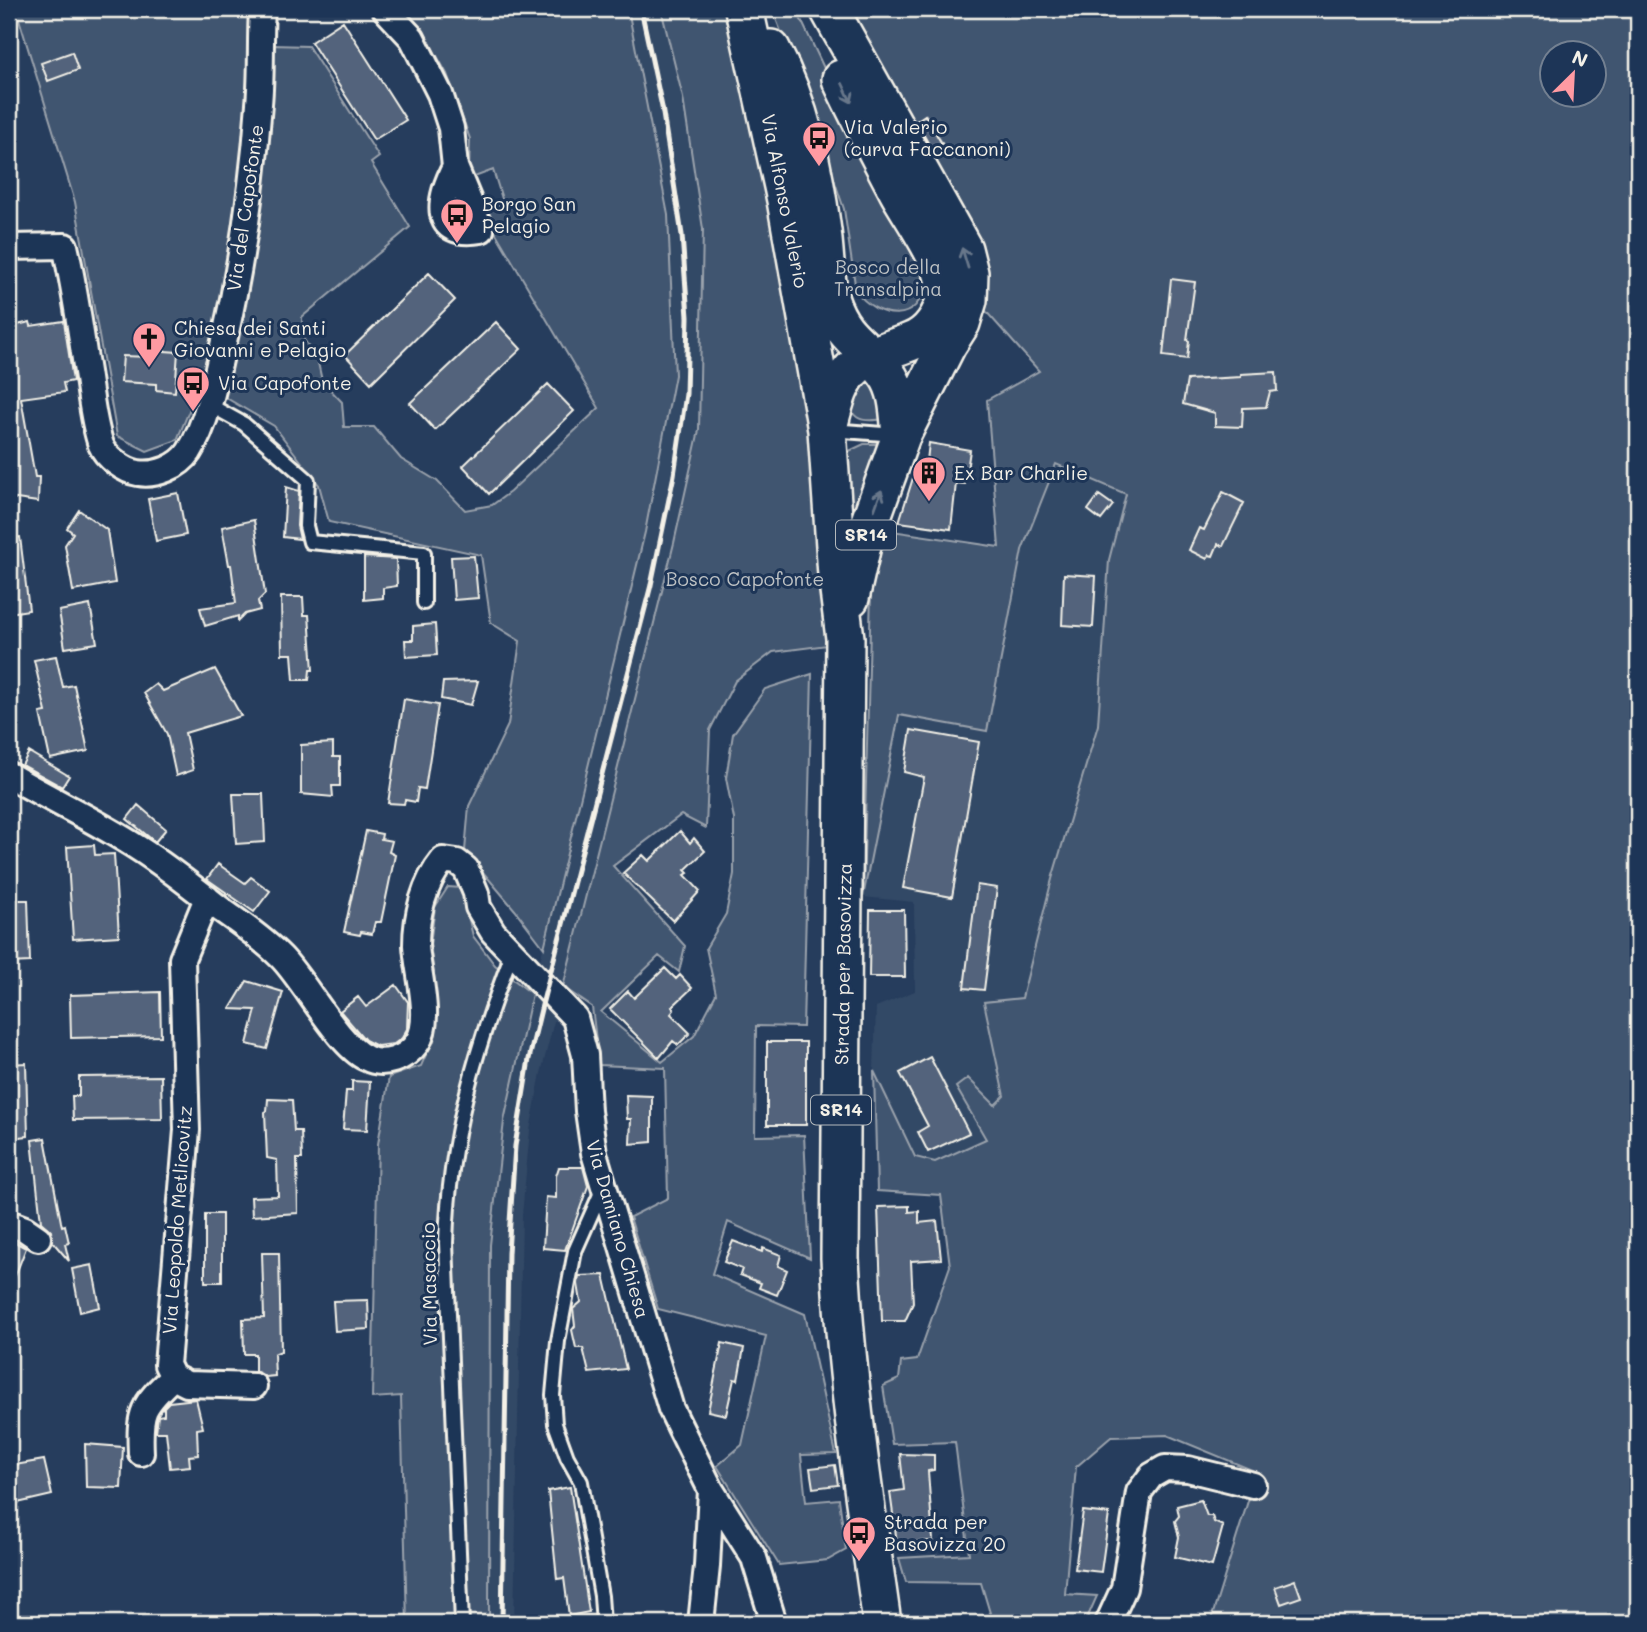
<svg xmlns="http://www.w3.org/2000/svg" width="1647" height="1632" font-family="Mali,sans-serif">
<rect width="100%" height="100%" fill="#263d5d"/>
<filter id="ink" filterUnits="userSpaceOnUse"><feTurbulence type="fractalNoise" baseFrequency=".0143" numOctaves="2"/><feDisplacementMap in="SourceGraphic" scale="14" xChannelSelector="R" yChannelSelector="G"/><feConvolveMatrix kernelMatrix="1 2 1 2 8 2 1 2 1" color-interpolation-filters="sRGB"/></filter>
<g filter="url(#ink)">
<!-- built -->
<path fill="#334966" d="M 628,9 L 661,9 L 683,98 L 703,229 L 699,430 L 674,543 L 541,1073 L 530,1130 L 522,1215 L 514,1623 L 489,1623 L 490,1245 L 504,1121 L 532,994 L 645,532 L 675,375 L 638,58 Z
M 1056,464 L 1126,494 L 1109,560 L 1098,725 L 1052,879 L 1022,998 L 984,1002 L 1004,1096 L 995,1105 L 969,1078 L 956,1087 L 986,1139 L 935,1162 L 915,1157 L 874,1071 L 876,1007 L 915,991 L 914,902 L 863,897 L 899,715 L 987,730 L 1022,550 Z"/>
<!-- green -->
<path fill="#40546f" stroke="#9aa2ac" stroke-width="2" fill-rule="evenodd" d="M 16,9 L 253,9 L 244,158 L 222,294 L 199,387 L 177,440 L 147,451 L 117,436 L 75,202 Z
M 400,9 L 628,9 L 668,215 L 675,375 L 645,532 L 544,948 L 515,910 L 465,851 L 469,806 L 508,725 L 520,641 L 491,623 L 481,555 L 329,522 L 319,485 L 274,426 L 223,396 L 252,258 L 270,127 L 273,45 L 308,46 L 379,157 L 371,163 L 410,227 L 302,317 L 302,337 L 317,358 L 322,381 L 342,402 L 344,427 L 374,427 L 401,459 L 437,481 L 465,510 L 492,505 L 510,492 L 599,408 L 484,213 L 503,202 L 493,170 L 472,178 L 469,170 L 470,139 L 447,74 L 423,31 Z
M 661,9 L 727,9 L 759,139 L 813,450 L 828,645 L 773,652 L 735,681 L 710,730 L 706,828 L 681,815 L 613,866 L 685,946 L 679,972 L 659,956 L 601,1012 L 662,1062 L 694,1036 L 716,994 L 706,948 L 726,914 L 734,874 L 734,819 L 726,778 L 733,734 L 765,689 L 812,674 L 803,1027 L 756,1026 L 755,1136 L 804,1135 L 810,1258 L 728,1222 L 712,1274 L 805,1314 L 836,1454 L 801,1455 L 806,1502 L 839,1499 L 846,1550 L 828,1560 L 779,1565 L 717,1466 L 742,1445 L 766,1336 L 658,1309 L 630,1217 L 668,1198 L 665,1068 L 599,1065 L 592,1007 L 563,987 L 674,543 L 699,430 L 703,229 L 683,98 Z
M 772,9 L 796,9 L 925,281 C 921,326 877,320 856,291 L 844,209 L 800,79 Z
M 843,9 L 1638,9 L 1638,1623 L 1210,1623 L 1257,1472 L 1167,1435 L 1111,1437 L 1076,1467 L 1065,1594 L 1097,1596 L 1085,1623 L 993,1623 L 981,1583 L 906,1582 L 899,1558 L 969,1554 L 955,1442 L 892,1444 L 883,1386 L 899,1379 L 901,1362 L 917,1360 L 950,1266 L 941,1195 L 877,1191 L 874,1071 L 915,1157 L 935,1162 L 986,1139 L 956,1087 L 968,1078 L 995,1105 L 1004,1096 L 984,1002 L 1022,998 L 1052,879 L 1098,725 L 1109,560 L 1126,494 L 1056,464 L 1022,550 L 987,731 L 899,715 L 863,897 L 871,591 L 886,530 L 999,547 L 987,400 L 1039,371 L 983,308 L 922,156 L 942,143 L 926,115 L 906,128 ZM 1552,52 L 1594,52 L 1594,94 L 1552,94 Z
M 872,375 L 888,418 C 861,424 845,420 851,388 Z
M 864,444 L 883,444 L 847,547 L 842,462 L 847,452 Z
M 448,887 L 461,888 L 473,936 L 495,965 L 532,994 L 504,1121 L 490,1245 L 489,1623 L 407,1623 L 401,1396 L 372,1398 L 378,1144 L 389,1077 L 421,1066 L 436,1032 L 435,982 L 430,944 L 435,907 Z"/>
<!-- building -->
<path fill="#52647b" stroke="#f4f1e8" stroke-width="2" d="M 343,21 L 406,120 L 374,140 L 311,42 Z
M 72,52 L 78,70 L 48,81 L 41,63 Z
M 925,115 L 942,144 L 932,150 L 916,121 Z
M 429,273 L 455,300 L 371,383 L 345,355 Z
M 1171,279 L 1195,282 L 1187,340 L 1189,341 L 1187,359 L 1163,356 Z
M 64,321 L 73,381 L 63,383 L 65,392 L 21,398 L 35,477 L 39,477 L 38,502 L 9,498 L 9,327 L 30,322 L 31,326 Z
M 496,322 L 521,349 L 435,430 L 410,403 Z
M 150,350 L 178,352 L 175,392 L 156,390 L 156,384 L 121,382 L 123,356 L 150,357 Z
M 1276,372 L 1277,391 L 1270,392 L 1266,407 L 1243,408 L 1242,427 L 1215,426 L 1215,413 L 1183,404 L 1187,380 L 1241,377 L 1241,374 Z
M 548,384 L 574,411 L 489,494 L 463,466 Z
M 929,443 L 970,450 L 965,484 L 956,483 L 951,529 L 899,522 L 913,478 L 925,479 Z
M 286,487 L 299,491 L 297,526 L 300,539 L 283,537 Z
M 1223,492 L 1244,503 L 1223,546 L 1218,544 L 1213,556 L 1209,555 L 1207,559 L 1189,550 L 1199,528 L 1204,530 Z
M 178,493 L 186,535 L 156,541 L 148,499 Z
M 1099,495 L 1113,505 L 1101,520 L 1088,510 Z
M 79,510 L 107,530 L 115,583 L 73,591 L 65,545 L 73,533 L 67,528 Z
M 254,520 L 265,594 L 258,601 L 260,610 L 245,614 L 238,621 L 238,616 L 205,626 L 200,608 L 236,603 L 231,565 L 229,565 L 222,527 Z
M 20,537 L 29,610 L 9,613 L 9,538 Z
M 474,556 L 478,598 L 454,600 L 451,557 Z
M 364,557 L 396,559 L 397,586 L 383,588 L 383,598 L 364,600 Z
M 1064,574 L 1096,576 L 1093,627 L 1062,625 Z
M 281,597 L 303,597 L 304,615 L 309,615 L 313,670 L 310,670 L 309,680 L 294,680 L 292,654 L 282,654 Z
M 90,605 L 97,643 L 65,648 L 59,611 Z
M 435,624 L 437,655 L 406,657 L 405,640 L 413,640 L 413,626 Z
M 56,656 L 63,687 L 74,685 L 88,751 L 50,759 L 40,713 L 46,712 L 34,660 Z
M 215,669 L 241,716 L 185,733 L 193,770 L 176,776 L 167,734 L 144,693 L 156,684 L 163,691 Z
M 478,681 L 471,705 L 441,699 L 443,682 Z
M 404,699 L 438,705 L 425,789 L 418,788 L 416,802 L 405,800 L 404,804 L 388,803 Z
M 911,730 L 979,742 L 952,897 L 903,888 L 924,777 L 904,772 Z
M 333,743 L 333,757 L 340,757 L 340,786 L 332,786 L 333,797 L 301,794 L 301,745 Z
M 29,752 L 69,776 L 62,787 L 22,765 Z
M 233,794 L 263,794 L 265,842 L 236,844 Z
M 138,805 L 166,829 L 155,842 L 127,819 Z
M 366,831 L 382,834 L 381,839 L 392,841 L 389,852 L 395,855 L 381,922 L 375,922 L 372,934 L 361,932 L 360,935 L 344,932 Z
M 680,831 L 690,843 L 694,838 L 705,851 L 685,870 L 688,873 L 685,875 L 700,891 L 673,921 L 623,873 L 643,855 L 649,861 Z
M 94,845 L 95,855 L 114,854 L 119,936 L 73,939 L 67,847 Z
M 218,864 L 245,883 L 251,877 L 270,891 L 254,912 L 207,879 Z
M 977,885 L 997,888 L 984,990 L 964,988 Z
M 9,900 L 28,900 L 30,962 L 9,963 Z
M 870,910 L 904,910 L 905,977 L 869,977 Z
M 665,968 L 676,979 L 680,975 L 692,988 L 672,1007 L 674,1010 L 671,1014 L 690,1033 L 678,1045 L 673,1041 L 659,1058 L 610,1009 L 628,991 L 634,998 Z
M 247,981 L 283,992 L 267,1049 L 247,1044 L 256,1010 L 230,1009 Z
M 396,985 L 408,1002 L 407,1029 L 402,1038 L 394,1044 L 377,1046 L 365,1040 L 340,1011 L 358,997 L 366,1007 Z
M 160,992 L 161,1036 L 71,1038 L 70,995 Z
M 767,1042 L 806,1042 L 806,1125 L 767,1125 Z
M 930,1057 L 969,1133 L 928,1152 L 918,1132 L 928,1126 L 900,1073 Z
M 26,1063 L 28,1136 L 9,1138 L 9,1064 Z
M 161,1076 L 162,1119 L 73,1120 L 72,1096 L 79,1096 L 79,1077 Z
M 352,1081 L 370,1082 L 367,1130 L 343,1129 L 346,1091 L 352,1091 Z
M 626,1095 L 652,1096 L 652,1142 L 630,1144 L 631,1119 L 627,1119 Z
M 268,1099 L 292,1100 L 294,1131 L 301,1131 L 302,1159 L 297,1159 L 298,1213 L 252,1216 L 251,1197 L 278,1196 L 277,1160 L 267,1158 L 265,1112 L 267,1111 Z
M 45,1138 L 61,1222 L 62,1226 L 65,1225 L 69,1243 L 65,1244 L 69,1261 L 52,1241 L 51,1231 L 41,1222 L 32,1140 Z
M 559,1167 L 583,1167 L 588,1186 L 565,1250 L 543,1248 L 546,1197 L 556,1198 L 556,1176 Z
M 909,1206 L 909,1212 L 919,1211 L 919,1223 L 937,1221 L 941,1259 L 911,1261 L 913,1303 L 905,1321 L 882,1321 L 878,1207 Z
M 205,1214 L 222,1214 L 222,1282 L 205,1282 Z
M 9,1239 L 26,1248 L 10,1289 L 9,1289 Z
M 733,1241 L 762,1252 L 763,1248 L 781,1255 L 778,1266 L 787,1270 L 777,1295 L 759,1288 L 761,1283 L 740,1275 L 742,1269 L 724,1262 Z
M 262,1253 L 279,1253 L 281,1351 L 274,1354 L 275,1376 L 265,1377 L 255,1371 L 255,1354 L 244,1354 L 243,1319 L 264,1318 Z
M 92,1265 L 100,1307 L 80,1312 L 72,1269 Z
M 604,1275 L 626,1369 L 589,1373 L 583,1348 L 576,1348 L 572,1330 L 575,1326 L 573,1309 L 581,1302 L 578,1284 L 579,1276 Z
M 368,1300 L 369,1329 L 335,1331 L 333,1301 Z
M 722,1343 L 744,1348 L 738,1380 L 734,1379 L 726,1415 L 708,1411 Z
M 196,1399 L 203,1428 L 197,1429 L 198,1455 L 189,1456 L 190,1466 L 170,1468 L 166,1432 L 156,1432 L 158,1416 L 164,1415 L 164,1407 L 169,1402 Z
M 85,1444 L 123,1447 L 121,1488 L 86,1487 Z
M 900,1454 L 934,1455 L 934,1470 L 928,1471 L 933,1541 L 897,1543 L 890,1492 L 904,1490 Z
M 44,1460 L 52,1495 L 9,1505 L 9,1466 Z
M 835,1465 L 838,1485 L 813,1488 L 810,1468 Z
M 570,1487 L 589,1612 L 569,1616 L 564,1578 L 557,1579 L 548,1491 Z
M 1201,1500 L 1207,1516 L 1212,1516 L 1214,1522 L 1223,1526 L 1212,1566 L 1175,1557 L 1179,1537 L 1175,1521 L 1179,1516 L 1177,1506 Z
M 1083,1511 L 1109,1514 L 1101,1572 L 1075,1569 Z
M 1295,1580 L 1301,1597 L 1281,1604 L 1275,1587 Z"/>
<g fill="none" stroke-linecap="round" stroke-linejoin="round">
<!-- service casing -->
<g stroke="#f4f1e8" stroke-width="18">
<path id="service" d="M 208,404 L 244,424 L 308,480 L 306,526 L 310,542 L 424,553 L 424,603
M 831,430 L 896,435
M 462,1623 L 446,1243 C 449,1137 475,1051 512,953
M 603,1623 L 601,1596 L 581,1482 L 567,1457 L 555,1424 L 553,1395 L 558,1341 L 575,1251 L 603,1188"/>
</g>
<!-- minor casing -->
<g stroke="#f4f1e8" stroke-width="30">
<path id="minor" d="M 385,9 L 412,38 L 440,94 L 451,128 L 455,167 L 481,230 C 430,239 439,198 455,167
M 9,247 L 65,246 C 75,288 80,329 87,372 C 91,396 93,422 101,445 C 106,457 124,471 138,473 C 156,476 179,467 189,452 C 207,424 216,378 223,346 C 241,267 253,185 259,104 C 262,72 260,41 262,9
M 9,775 C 51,800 97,821 138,848 C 168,867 195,889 223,911 C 243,925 264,940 281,957 C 304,980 339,1046 366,1058 C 383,1067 406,1059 417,1043 C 433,1021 417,971 416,945 C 416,916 424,883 443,860 L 457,862 L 466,869 L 476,893 L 478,907 L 493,932 L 575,1018 L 585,1055 L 588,1111 L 594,1153 L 671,1409 L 711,1490 L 754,1558 L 774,1623
M 207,898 L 182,959 L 187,1130 L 167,1365 L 173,1377 L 187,1384 L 254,1386
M 9,1223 L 25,1229 L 38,1238
M 141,1453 C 139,1412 142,1405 173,1377
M 701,1623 L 707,1566 L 711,1490
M 1108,1623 L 1124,1588 L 1139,1492 L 1151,1476 L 1165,1468 L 1188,1469 L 1253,1485"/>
</g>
<!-- primary casing -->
<g stroke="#f4f1e8" stroke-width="42">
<path id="primary" d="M 744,9 L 786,200 L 827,430 L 837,575 L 845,638 L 840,1258 C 846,1381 865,1501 882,1623
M 829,9 L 963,249 L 969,273 L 968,300 L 961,323 L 947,345 L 901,436 L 863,541 L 850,598
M 771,49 C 801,105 814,169 822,231 C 825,254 825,278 830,301 C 844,341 864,343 886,373 C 899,390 899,415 901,436
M 828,428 C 833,408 839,379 856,366 C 871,354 892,349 910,342 C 930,335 943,315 946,294 C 948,266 913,218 899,193 C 879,155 859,118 841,79"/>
</g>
<!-- service -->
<use href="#service" stroke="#1d3557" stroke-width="12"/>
<!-- minor -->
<use href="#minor" stroke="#1d3557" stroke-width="24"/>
<!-- primary -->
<use href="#primary" stroke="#1d3557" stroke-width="37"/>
<!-- rail -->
<path stroke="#f4f1e8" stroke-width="5" d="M 502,1623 L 508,1253 L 515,1146 L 529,1059 L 542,1005 L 651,585 L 674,475 L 686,394 L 688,317 L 682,235 L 662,107 L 641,9"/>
</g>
<!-- one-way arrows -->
<defs><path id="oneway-shaft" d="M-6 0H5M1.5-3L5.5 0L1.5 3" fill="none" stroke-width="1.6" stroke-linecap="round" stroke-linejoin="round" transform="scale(1.75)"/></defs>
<g stroke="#68778a">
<use href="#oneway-shaft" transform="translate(847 93) rotate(65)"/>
<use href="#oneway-shaft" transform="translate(965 258) rotate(-107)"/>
<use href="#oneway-shaft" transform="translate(878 500) rotate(-70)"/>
</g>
</g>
<!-- icons -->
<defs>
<g id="bus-pin" transform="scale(1.75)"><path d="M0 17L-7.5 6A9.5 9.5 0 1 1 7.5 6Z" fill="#ff9aa2" stroke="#1d3557"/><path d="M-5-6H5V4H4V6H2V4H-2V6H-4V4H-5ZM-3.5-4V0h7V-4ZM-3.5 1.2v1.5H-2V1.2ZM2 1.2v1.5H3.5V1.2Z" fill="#111"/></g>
<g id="church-pin" transform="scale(1.75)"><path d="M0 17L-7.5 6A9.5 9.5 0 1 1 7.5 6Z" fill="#ff9aa2" stroke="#1d3557"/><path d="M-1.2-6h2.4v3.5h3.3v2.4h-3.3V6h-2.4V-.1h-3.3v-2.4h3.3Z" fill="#111"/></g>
<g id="building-pin" transform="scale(1.75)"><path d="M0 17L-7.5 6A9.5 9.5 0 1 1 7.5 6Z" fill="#ff9aa2" stroke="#1d3557"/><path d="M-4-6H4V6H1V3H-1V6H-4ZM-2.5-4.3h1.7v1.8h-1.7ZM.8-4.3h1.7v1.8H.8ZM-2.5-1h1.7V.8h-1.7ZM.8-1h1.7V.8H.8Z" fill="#111"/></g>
</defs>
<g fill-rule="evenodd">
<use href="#bus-pin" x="819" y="138"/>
<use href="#bus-pin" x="457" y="215"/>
<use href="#church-pin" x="149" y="339"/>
<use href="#bus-pin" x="193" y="383"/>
<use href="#building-pin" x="929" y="473"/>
<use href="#bus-pin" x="859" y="1533"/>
</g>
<g text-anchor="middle" stroke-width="6" stroke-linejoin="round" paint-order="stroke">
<!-- shield labels -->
<g fill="#1d3557" stroke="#b4b9bc" stroke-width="2">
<rect x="836" y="520.5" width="60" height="29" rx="5"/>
<rect x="811" y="1095.5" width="60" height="29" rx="5"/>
</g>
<g font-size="18" font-weight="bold" fill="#f4f1e8">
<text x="866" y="541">SR14</text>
<text x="841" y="1116">SR14</text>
</g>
<!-- poi labels -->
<g font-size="19" fill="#f4f1e8" stroke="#1d3557" text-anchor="start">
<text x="844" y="134">Via Valerio<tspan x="844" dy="22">(curva Faccanoni)</tspan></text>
<text x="482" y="211">Borgo San<tspan x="482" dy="22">Pelagio</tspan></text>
<text x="174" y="335">Chiesa dei Santi<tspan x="174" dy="22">Giovanni e Pelagio</tspan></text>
<text x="218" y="390">Via Capofonte</text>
<text x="954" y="480">Ex Bar Charlie</text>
<text x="884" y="1529">Strada per<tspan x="884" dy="22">Basovizza 20</tspan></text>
</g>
<!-- street labels -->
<g font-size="19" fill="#f4f1e8" stroke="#1d3557">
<text transform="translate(785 201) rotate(79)" y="7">Via Alfonso Valerio</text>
<text transform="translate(245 208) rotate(-82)" y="7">Via del Capofonte</text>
<text transform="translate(843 964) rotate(-89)" y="7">Strada per Basovizza</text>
<text transform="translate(177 1220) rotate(-86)" y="7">Via Leopoldo Metlicovitz</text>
<text transform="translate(618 1229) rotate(74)" y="7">Via Damiano Chiesa</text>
<text transform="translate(429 1284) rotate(-91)" y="7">Via Masaccio</text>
</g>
<!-- park labels -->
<g font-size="19" fill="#bec2c4" stroke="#1d3557">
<text x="888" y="274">Bosco della<tspan x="888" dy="22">Transalpina</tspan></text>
<text x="745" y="586">Bosco Capofonte</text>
</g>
</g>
<!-- margin -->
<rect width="1647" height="1632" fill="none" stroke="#1d3557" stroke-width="35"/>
<rect x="18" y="18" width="1612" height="1597" fill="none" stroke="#f4f1e8" stroke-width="2.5" filter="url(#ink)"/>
<!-- north arrow -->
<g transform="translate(1573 74) rotate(24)"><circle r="33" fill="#1d3557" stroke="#738091" stroke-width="2"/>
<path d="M0-5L12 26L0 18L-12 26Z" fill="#ff9aa2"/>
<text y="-10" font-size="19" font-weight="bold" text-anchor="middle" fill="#f4f1e8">N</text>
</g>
</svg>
